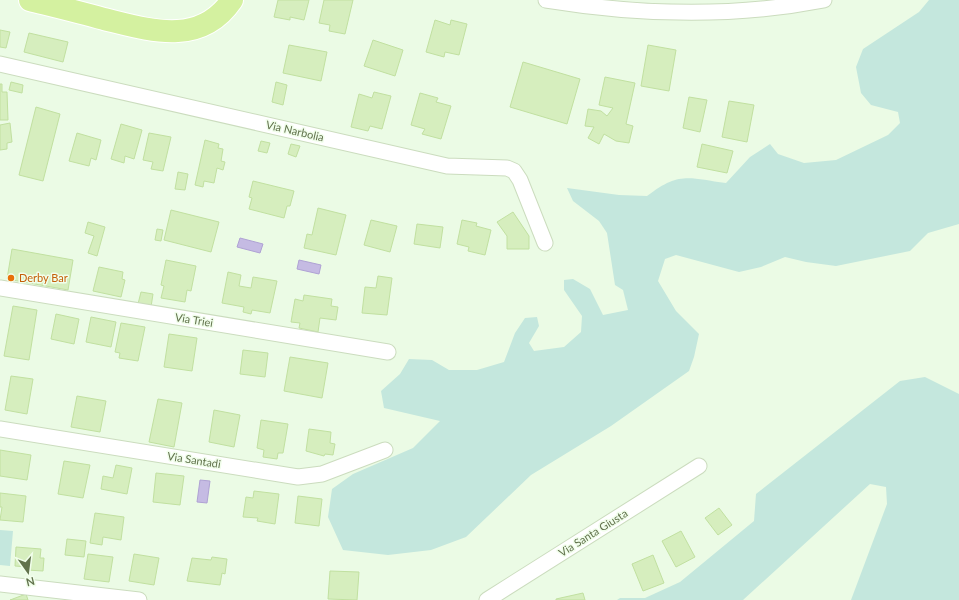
<svg xmlns="http://www.w3.org/2000/svg" width="959" height="600" font-family="Lato,sans-serif">
<rect width="100%" height="100%" fill="#ebfbe5"/>
<!-- green -->
<path fill="#c4e7dd" d="M 929,0 L 959,0 L 959,224 L 928,233 L 910,251 L 836,266 L 806,262 L 785,257 L 761,267 L 739,272 L 676,255 L 665,259 L 658,281 L 676,311 L 699,334 L 694,357 L 689,371 L 611,426 L 531,475 L 466,537 L 431,550 L 388,555 L 343,550 L 328,517 L 332,489 L 353,474 L 413,448 L 440,421 L 384,408 L 381,391 L 400,374 L 409,359 L 432,360 L 449,370 L 477,370 L 504,362 L 515,333 L 525,318 L 537,317 L 539,326 L 529,343 L 534,351 L 564,347 L 581,332 L 582,316 L 564,290 L 564,280 L 573,279 L 590,289 L 603,315 L 628,310 L 623,290 L 615,285 L 607,233 L 599,221 L 573,201 L 567,188 L 619,195 L 647,196 C 679,171 689,178 726,183 L 750,157 L 770,144 L 778,154 L 804,163 L 836,160 L 888,135 L 900,123 L 898,112 L 871,105 L 861,93 L 856,67 L 863,49 L 919,12 Z
M 925,377 L 959,394 L 959,600 L 851,600 L 887,504 L 886,487 L 870,484 L 743,600 L 617,600 L 620,598 L 645,598 L 680,582 L 754,521 L 756,494 L 900,381 Z
M 0,530 L 13,531 L 10,566 L 0,565 Z"/>
<!-- water -->
<path fill="#c5bbe3" stroke="#afa2d4" d="M 240,238 L 263,244 L 260,253 L 237,247 Z
M 299,260 L 321,265 L 319,274 L 297,269 Z
M 200,480 L 210,481 L 207,503 L 197,502 Z"/>
<!-- building -->
<path fill="#d6eebe" stroke="#c1e0a0" d="M 278,0 L 309,0 L 304,20 L 290,17 L 290,20 L 274,17 Z
M 324,0 L 353,0 L 345,34 L 329,31 L 330,25 L 319,23 Z
M 435,20 L 450,25 L 451,20 L 467,24 L 459,55 L 445,52 L 444,57 L 426,52 Z
M 0,30 L 10,32 L 6,48 L 0,47 Z
M 29,33 L 68,42 L 63,62 L 24,52 Z
M 373,40 L 403,50 L 395,76 L 364,66 Z
M 289,45 L 327,52 L 321,81 L 283,73 Z
M 648,45 L 676,50 L 669,91 L 641,86 Z
M 523,62 L 580,79 L 567,124 L 510,107 Z
M 605,77 L 635,83 L 626,124 L 633,126 L 629,143 L 616,141 L 604,134 L 599,144 L 588,138 L 594,127 L 585,126 L 588,109 L 601,111 L 607,116 L 613,108 L 599,105 Z
M 11,82 L 23,85 L 22,93 L 9,90 Z
M 276,82 L 287,85 L 283,105 L 272,102 Z
M 0,84 L 2,84 L 2,92 L 7,92 L 8,120 L 0,120 Z
M 374,92 L 391,96 L 382,129 L 370,126 L 368,131 L 351,127 L 359,94 L 372,98 Z
M 420,93 L 438,98 L 436,102 L 451,106 L 441,139 L 422,134 L 425,129 L 411,125 Z
M 689,97 L 707,100 L 700,132 L 683,128 Z
M 729,101 L 754,105 L 747,142 L 722,137 Z
M 36,107 L 60,114 L 43,181 L 19,175 Z
M 10,123 L 12,142 L 7,143 L 7,149 L 0,150 L 0,125 Z
M 121,124 L 142,130 L 134,159 L 125,156 L 124,163 L 111,159 Z
M 77,133 L 101,140 L 96,160 L 91,158 L 89,166 L 69,161 Z
M 149,133 L 171,137 L 163,171 L 151,169 L 153,162 L 143,160 Z
M 205,140 L 219,144 L 218,148 L 223,149 L 221,161 L 225,162 L 223,170 L 217,168 L 214,183 L 204,181 L 203,187 L 195,185 Z
M 261,141 L 270,143 L 267,153 L 258,151 Z
M 291,144 L 300,146 L 296,157 L 288,154 Z
M 702,144 L 733,151 L 727,173 L 697,167 Z
M 178,172 L 188,174 L 185,190 L 175,189 Z
M 253,181 L 294,191 L 290,206 L 287,206 L 284,218 L 249,209 L 252,198 L 249,197 Z
M 318,208 L 346,215 L 336,255 L 304,248 L 307,234 L 312,235 Z
M 171,210 L 219,222 L 211,252 L 164,240 Z
M 513,212 L 529,236 L 529,249 L 507,249 L 507,236 L 497,222 Z
M 371,220 L 397,226 L 390,252 L 364,245 Z
M 462,220 L 477,223 L 476,226 L 491,230 L 485,255 L 468,251 L 469,247 L 457,244 Z
M 88,222 L 105,227 L 97,256 L 88,253 L 94,236 L 85,233 Z
M 417,224 L 443,227 L 440,248 L 414,244 Z
M 157,229 L 163,230 L 161,241 L 155,240 Z
M 12,249 L 73,260 L 68,290 L 7,279 Z
M 166,260 L 196,266 L 191,291 L 187,290 L 185,302 L 161,298 L 164,286 L 161,285 Z
M 99,267 L 123,272 L 122,279 L 125,280 L 121,297 L 93,291 Z
M 228,272 L 241,275 L 239,286 L 251,288 L 253,277 L 277,281 L 270,313 L 252,310 L 251,314 L 243,312 L 244,307 L 222,303 Z
M 378,276 L 392,278 L 387,315 L 362,313 L 365,287 L 376,288 Z
M 141,292 L 153,294 L 151,307 L 138,304 Z
M 304,295 L 332,299 L 331,306 L 338,307 L 336,320 L 320,318 L 318,332 L 299,328 L 300,323 L 291,322 L 295,299 L 303,301 Z
M 13,306 L 37,310 L 29,360 L 4,356 Z
M 56,314 L 79,319 L 74,344 L 51,339 Z
M 91,317 L 116,322 L 111,347 L 86,342 Z
M 121,323 L 145,327 L 138,361 L 119,358 L 120,353 L 115,352 Z
M 169,334 L 197,338 L 192,371 L 164,367 Z
M 243,350 L 268,353 L 265,377 L 240,374 Z
M 290,357 L 328,363 L 322,398 L 284,391 Z
M 11,376 L 33,379 L 27,414 L 5,410 Z
M 77,396 L 106,401 L 100,432 L 71,427 Z
M 158,399 L 182,403 L 174,447 L 149,442 Z
M 214,410 L 240,415 L 234,447 L 209,442 Z
M 261,420 L 288,424 L 283,453 L 278,453 L 277,459 L 263,457 L 264,450 L 257,448 Z
M 309,429 L 331,432 L 330,443 L 335,444 L 333,455 L 325,454 L 324,456 L 306,451 Z
M 0,450 L 31,455 L 27,480 L 0,476 Z
M 64,461 L 90,465 L 83,498 L 58,494 Z
M 116,465 L 132,468 L 127,494 L 101,489 L 103,476 L 113,478 Z
M 156,473 L 184,476 L 180,505 L 153,502 Z
M 254,491 L 279,494 L 275,524 L 257,521 L 258,518 L 243,517 L 246,497 L 253,498 Z
M 0,493 L 26,496 L 23,522 L 0,520 L 2,507 L 0,507 Z
M 298,496 L 322,499 L 319,526 L 295,523 Z
M 719,508 L 732,525 L 718,535 L 705,518 Z
M 95,513 L 124,517 L 121,540 L 103,537 L 102,545 L 90,543 Z
M 681,531 L 695,557 L 676,567 L 662,541 Z
M 67,539 L 86,541 L 84,557 L 65,555 Z
M 16,547 L 41,549 L 40,558 L 44,558 L 43,571 L 27,570 L 27,567 L 15,566 Z
M 88,554 L 113,557 L 109,582 L 84,579 Z
M 134,554 L 159,558 L 154,585 L 129,581 Z
M 653,555 L 664,583 L 643,591 L 632,564 Z
M 212,557 L 227,559 L 225,574 L 222,573 L 220,585 L 187,581 L 192,558 L 211,560 Z
M 330,571 L 359,572 L 357,600 L 328,599 Z
M 583,593 L 585,600 L 556,600 L 556,599 Z
M 26,594 L 28,600 L 10,600 Z"/>
<g fill="none" stroke-linecap="round" stroke-linejoin="round">
<!-- minor casing -->
<g stroke="#cbdcbe" stroke-width="17">
<path id="minor" d="M 546,0 C 638,15 732,18 824,0
M 0,64 L 447,166 L 507,168 L 514,171 L 520,180 L 545,243
M 0,288 L 388,352
M 0,429 L 298,477 L 322,474 L 385,450
M 0,584 L 139,600
M 487,600 L 699,466"/>
</g>
<!-- highway casing -->
<g stroke="#fff" stroke-width="24">
<path id="highway" d="M 30,0 C 54,6 79,12 104,19 C 149,30 200,47 232,0"/>
</g>
<!-- minor -->
<use href="#minor" stroke="#fff" stroke-width="15"/>
<!-- highway -->
<use href="#highway" stroke="#d4f1a0" stroke-width="22"/>
</g>
<!-- markers -->
<circle fill="#e8710a" stroke="#f1feeb" stroke-width="1.5" cx="11" cy="278" r="4"/>
<g text-anchor="middle" stroke-width="3" stroke-linejoin="round" paint-order="stroke">
<!-- street labels -->
<g font-size="11" fill="#61724c" stroke="#f1feeb">
<text transform="translate(295 131) rotate(13)" y="4">Via Narbolia</text>
<text transform="translate(194 320) rotate(9)" y="4">Via Triei</text>
<text transform="translate(194 460) rotate(9)" y="4">Via Santadi</text>
<text transform="translate(593 533) rotate(-32)" y="4">Via Santa Giusta</text>
</g>
<!-- food labels -->
<g font-size="11" fill="#c56008" stroke="#f1feeb" text-anchor="start">
<text x="19" y="282">Derby Bar</text>
</g>
</g>
<!-- north arrow -->
<g transform="translate(28 572) rotate(166)" stroke="#f1feeb" stroke-width="3" paint-order="stroke">
<path d="M0-3L7 15L0 10L-7 15Z" fill="#61724c"/>
<text y="-6" font-size="11" font-weight="bold" text-anchor="middle" fill="#61724c">N</text>
</g>
</svg>
